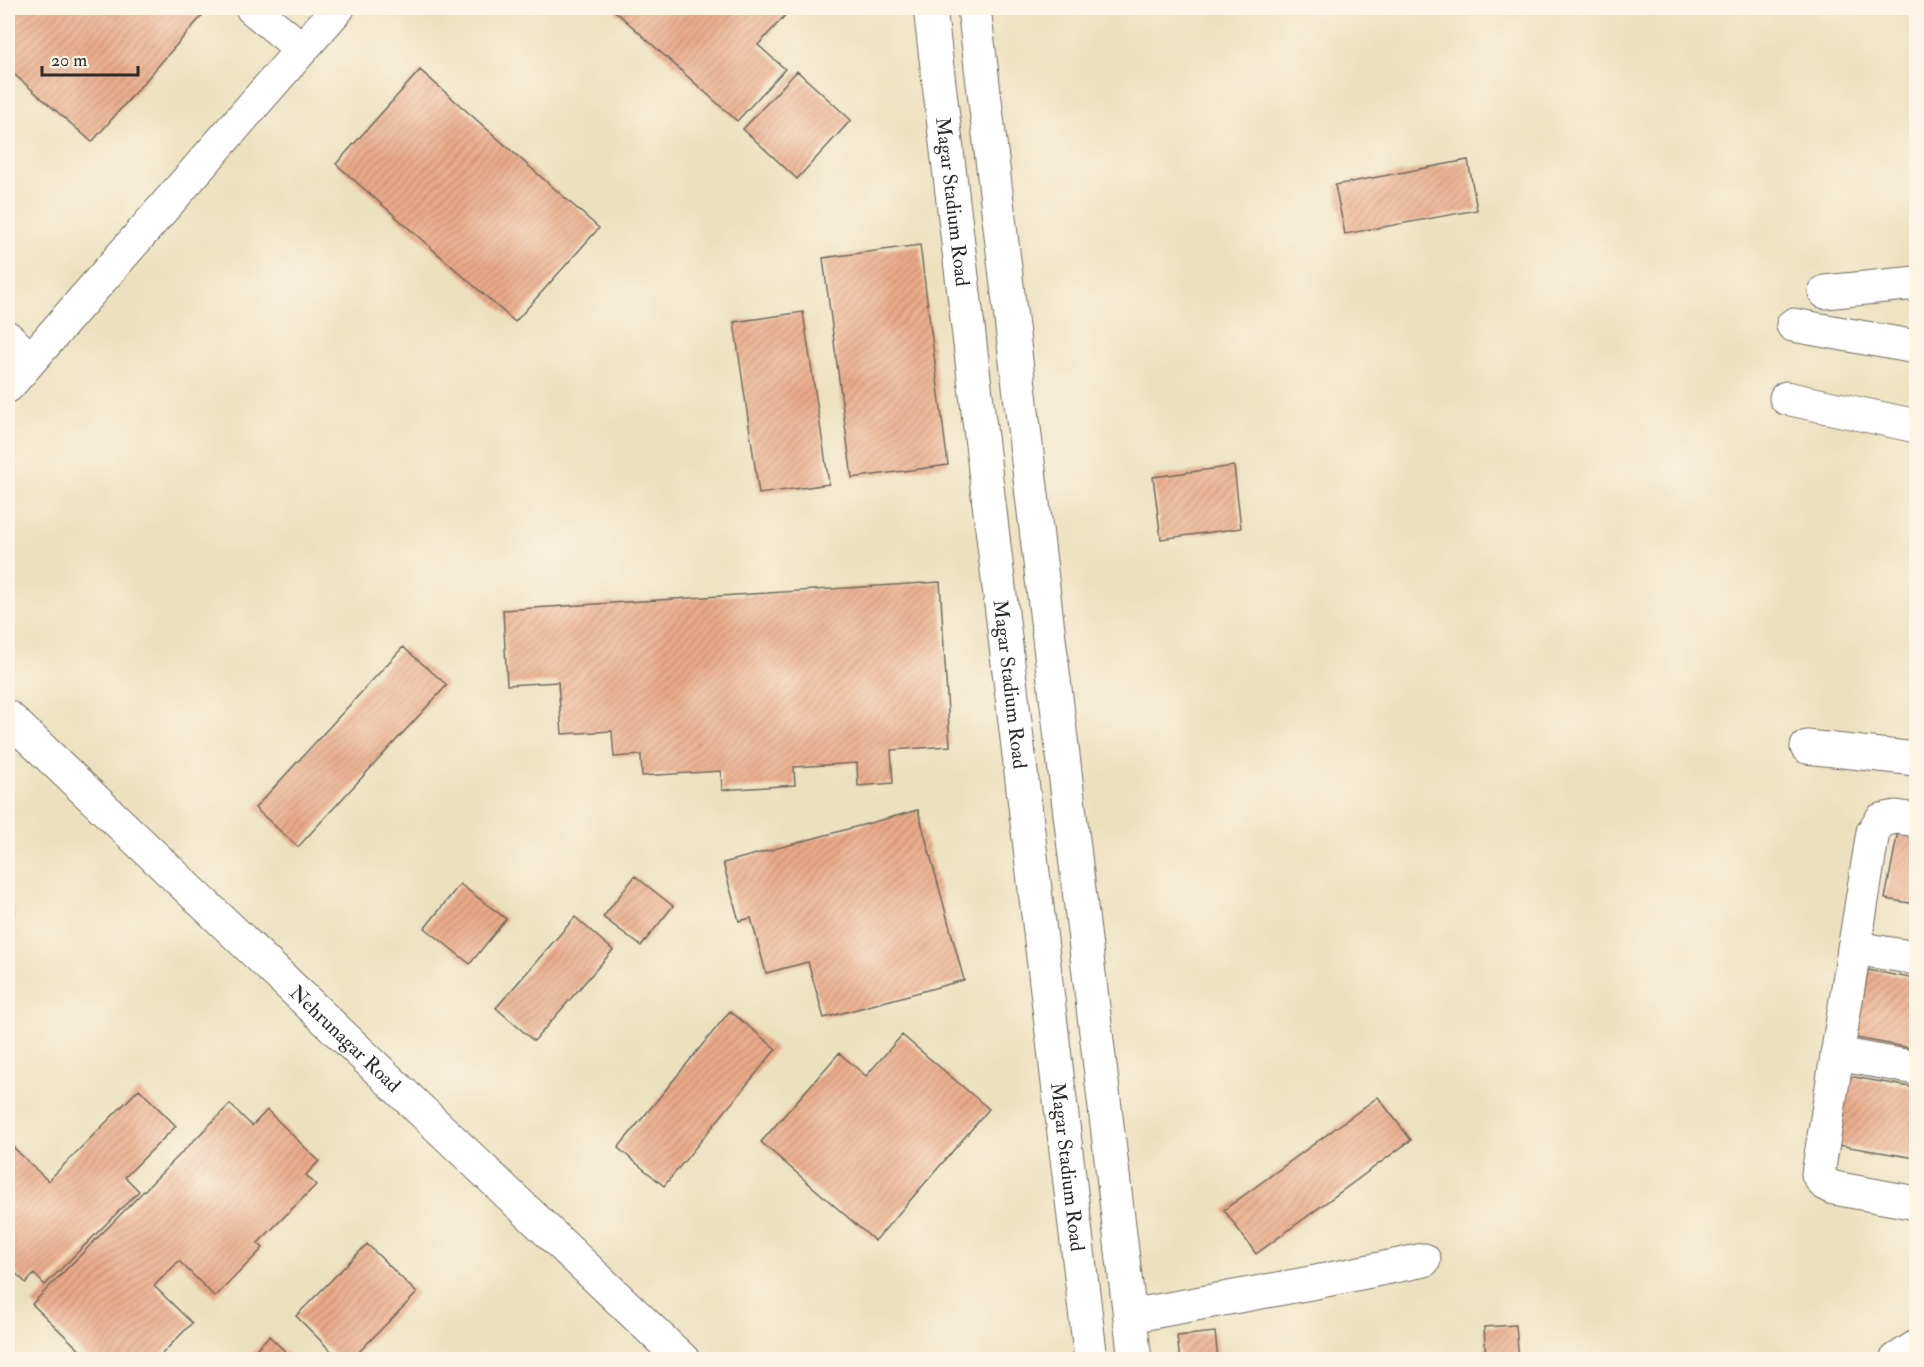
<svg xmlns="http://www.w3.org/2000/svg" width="1924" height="1367" font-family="'IM FELL Double Pica',serif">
<defs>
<pattern id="building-hatch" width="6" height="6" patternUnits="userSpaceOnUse" patternTransform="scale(1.5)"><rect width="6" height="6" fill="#ebab89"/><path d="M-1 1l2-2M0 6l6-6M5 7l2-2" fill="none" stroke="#bf8b70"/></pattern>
</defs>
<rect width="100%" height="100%" fill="#fcf5e5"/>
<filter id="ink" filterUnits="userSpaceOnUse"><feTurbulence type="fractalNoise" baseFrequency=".0167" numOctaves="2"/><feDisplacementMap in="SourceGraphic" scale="12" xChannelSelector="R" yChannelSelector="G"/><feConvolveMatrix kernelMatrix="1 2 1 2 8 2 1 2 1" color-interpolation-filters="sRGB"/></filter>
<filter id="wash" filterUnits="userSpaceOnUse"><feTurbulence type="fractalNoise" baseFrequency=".008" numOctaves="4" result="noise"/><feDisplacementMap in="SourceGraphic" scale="24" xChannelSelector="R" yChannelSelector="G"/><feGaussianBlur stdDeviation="1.35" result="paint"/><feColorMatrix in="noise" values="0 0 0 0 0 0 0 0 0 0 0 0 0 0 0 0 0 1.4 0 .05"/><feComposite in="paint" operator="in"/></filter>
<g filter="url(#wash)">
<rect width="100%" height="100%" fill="#ece1bf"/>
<g id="blocks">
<!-- building -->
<path fill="url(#building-hatch)" d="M 8,8 L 202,8 L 206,11 L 92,142 L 8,69 Z
M 618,8 L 789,8 L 791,9 L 758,45 L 785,69 L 737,121 L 615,11 Z
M 420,70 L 599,228 L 515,322 L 336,164 Z
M 797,71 L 851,120 L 797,179 L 743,129 Z
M 1468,160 L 1477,210 L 1345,234 L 1335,185 Z
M 920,245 L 948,465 L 852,478 L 823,258 Z
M 803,312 L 829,484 L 759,494 L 734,322 Z
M 1234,466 L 1241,528 L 1161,539 L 1153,477 Z
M 940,582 L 950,746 L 891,750 L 893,783 L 858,786 L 857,763 L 794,767 L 795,785 L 722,790 L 721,771 L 642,776 L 641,755 L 614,757 L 612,731 L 562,734 L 558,682 L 507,685 L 503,610 Z
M 403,647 L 447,685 L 298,847 L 255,808 Z
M 918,810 L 964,980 L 824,1018 L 808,962 L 766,973 L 751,918 L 739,921 L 723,863 Z
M 1898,831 L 1916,834 L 1916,904 L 1885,899 Z
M 635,876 L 673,906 L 641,946 L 603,917 Z
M 460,884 L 506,919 L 470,964 L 425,928 Z
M 8,905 L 15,912 L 8,919 Z
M 575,917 L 613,950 L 534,1041 L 496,1008 Z
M 1868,970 L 1916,979 L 1916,1049 L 1856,1038 Z
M 730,1011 L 776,1049 L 664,1186 L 618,1148 Z
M 902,1035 L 989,1109 L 875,1241 L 761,1142 L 839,1053 L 866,1076 Z
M 1848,1076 L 1916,1088 L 1916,1158 L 1837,1145 Z
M 139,1089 L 176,1126 L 125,1177 L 139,1191 L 45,1285 L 34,1274 L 26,1283 L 8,1266 L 8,1144 L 9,1143 L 48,1181 Z
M 1378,1097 L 1411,1140 L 1256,1254 L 1224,1210 Z
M 230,1104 L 252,1126 L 267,1110 L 319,1161 L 306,1175 L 316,1185 L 258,1243 L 263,1248 L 215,1297 L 179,1261 L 154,1286 L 192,1323 L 156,1360 L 90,1360 L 32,1304 Z
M 367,1244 L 417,1293 L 351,1360 L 340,1360 L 296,1316 Z
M 1516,1325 L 1519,1360 L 1486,1360 L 1484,1327 Z
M 1215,1332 L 1218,1360 L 1180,1360 L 1177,1336 Z
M 269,1336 L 294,1360 L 245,1360 Z"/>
</g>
</g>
<g filter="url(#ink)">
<use href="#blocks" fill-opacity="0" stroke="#6f6b5f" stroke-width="1.5"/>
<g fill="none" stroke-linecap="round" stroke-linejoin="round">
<!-- minor casing -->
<g stroke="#6f6b5f" stroke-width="35">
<g id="minor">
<path d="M 252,8 L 302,49"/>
<path id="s1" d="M 930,8 L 1091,1360"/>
<path d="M 974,8 L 1135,1360"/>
<path d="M 1825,292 L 1916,283"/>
<path d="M 1793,325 L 1916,347"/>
<path d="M 8,338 L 30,360"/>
<path d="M 8,386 L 338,8"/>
<path d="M 1786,398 L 1916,426"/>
<path id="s2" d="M 8,717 L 683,1360"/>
<path d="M 1807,747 L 1916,759"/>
<path d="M 1916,820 L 1896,817 L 1881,820 L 1873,832 L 1818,1174 L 1824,1183 L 1834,1188 L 1916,1203"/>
<path d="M 1854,948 L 1916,958"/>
<path d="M 1837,1054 L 1916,1068"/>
<path d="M 1130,1316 L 1316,1282 L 1424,1260"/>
<path d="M 1896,1360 L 1916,1347"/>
</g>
</g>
<!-- minor -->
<use href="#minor" stroke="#fff" stroke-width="33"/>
</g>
</g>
<g text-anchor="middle" stroke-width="4.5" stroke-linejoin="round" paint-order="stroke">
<!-- street labels -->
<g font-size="20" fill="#2b2b2b" stroke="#fcf5e5">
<text dy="7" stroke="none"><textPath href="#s1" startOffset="195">Magar Stadium Road</textPath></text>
<text dy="7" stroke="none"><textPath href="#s1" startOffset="681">Magar Stadium Road</textPath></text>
<text dy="7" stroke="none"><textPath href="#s2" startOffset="466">Nehrunagar Road</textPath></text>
<text dy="7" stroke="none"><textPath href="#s1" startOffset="1167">Magar Stadium Road</textPath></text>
</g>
</g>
<!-- margin -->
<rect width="1924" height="1367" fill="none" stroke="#fcf5e5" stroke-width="30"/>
<!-- scale -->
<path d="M42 66v9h96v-9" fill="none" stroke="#2b2b2b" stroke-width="3"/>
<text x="51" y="66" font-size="18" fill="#2b2b2b" stroke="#fcf5e5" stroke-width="4.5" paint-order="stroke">20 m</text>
</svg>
